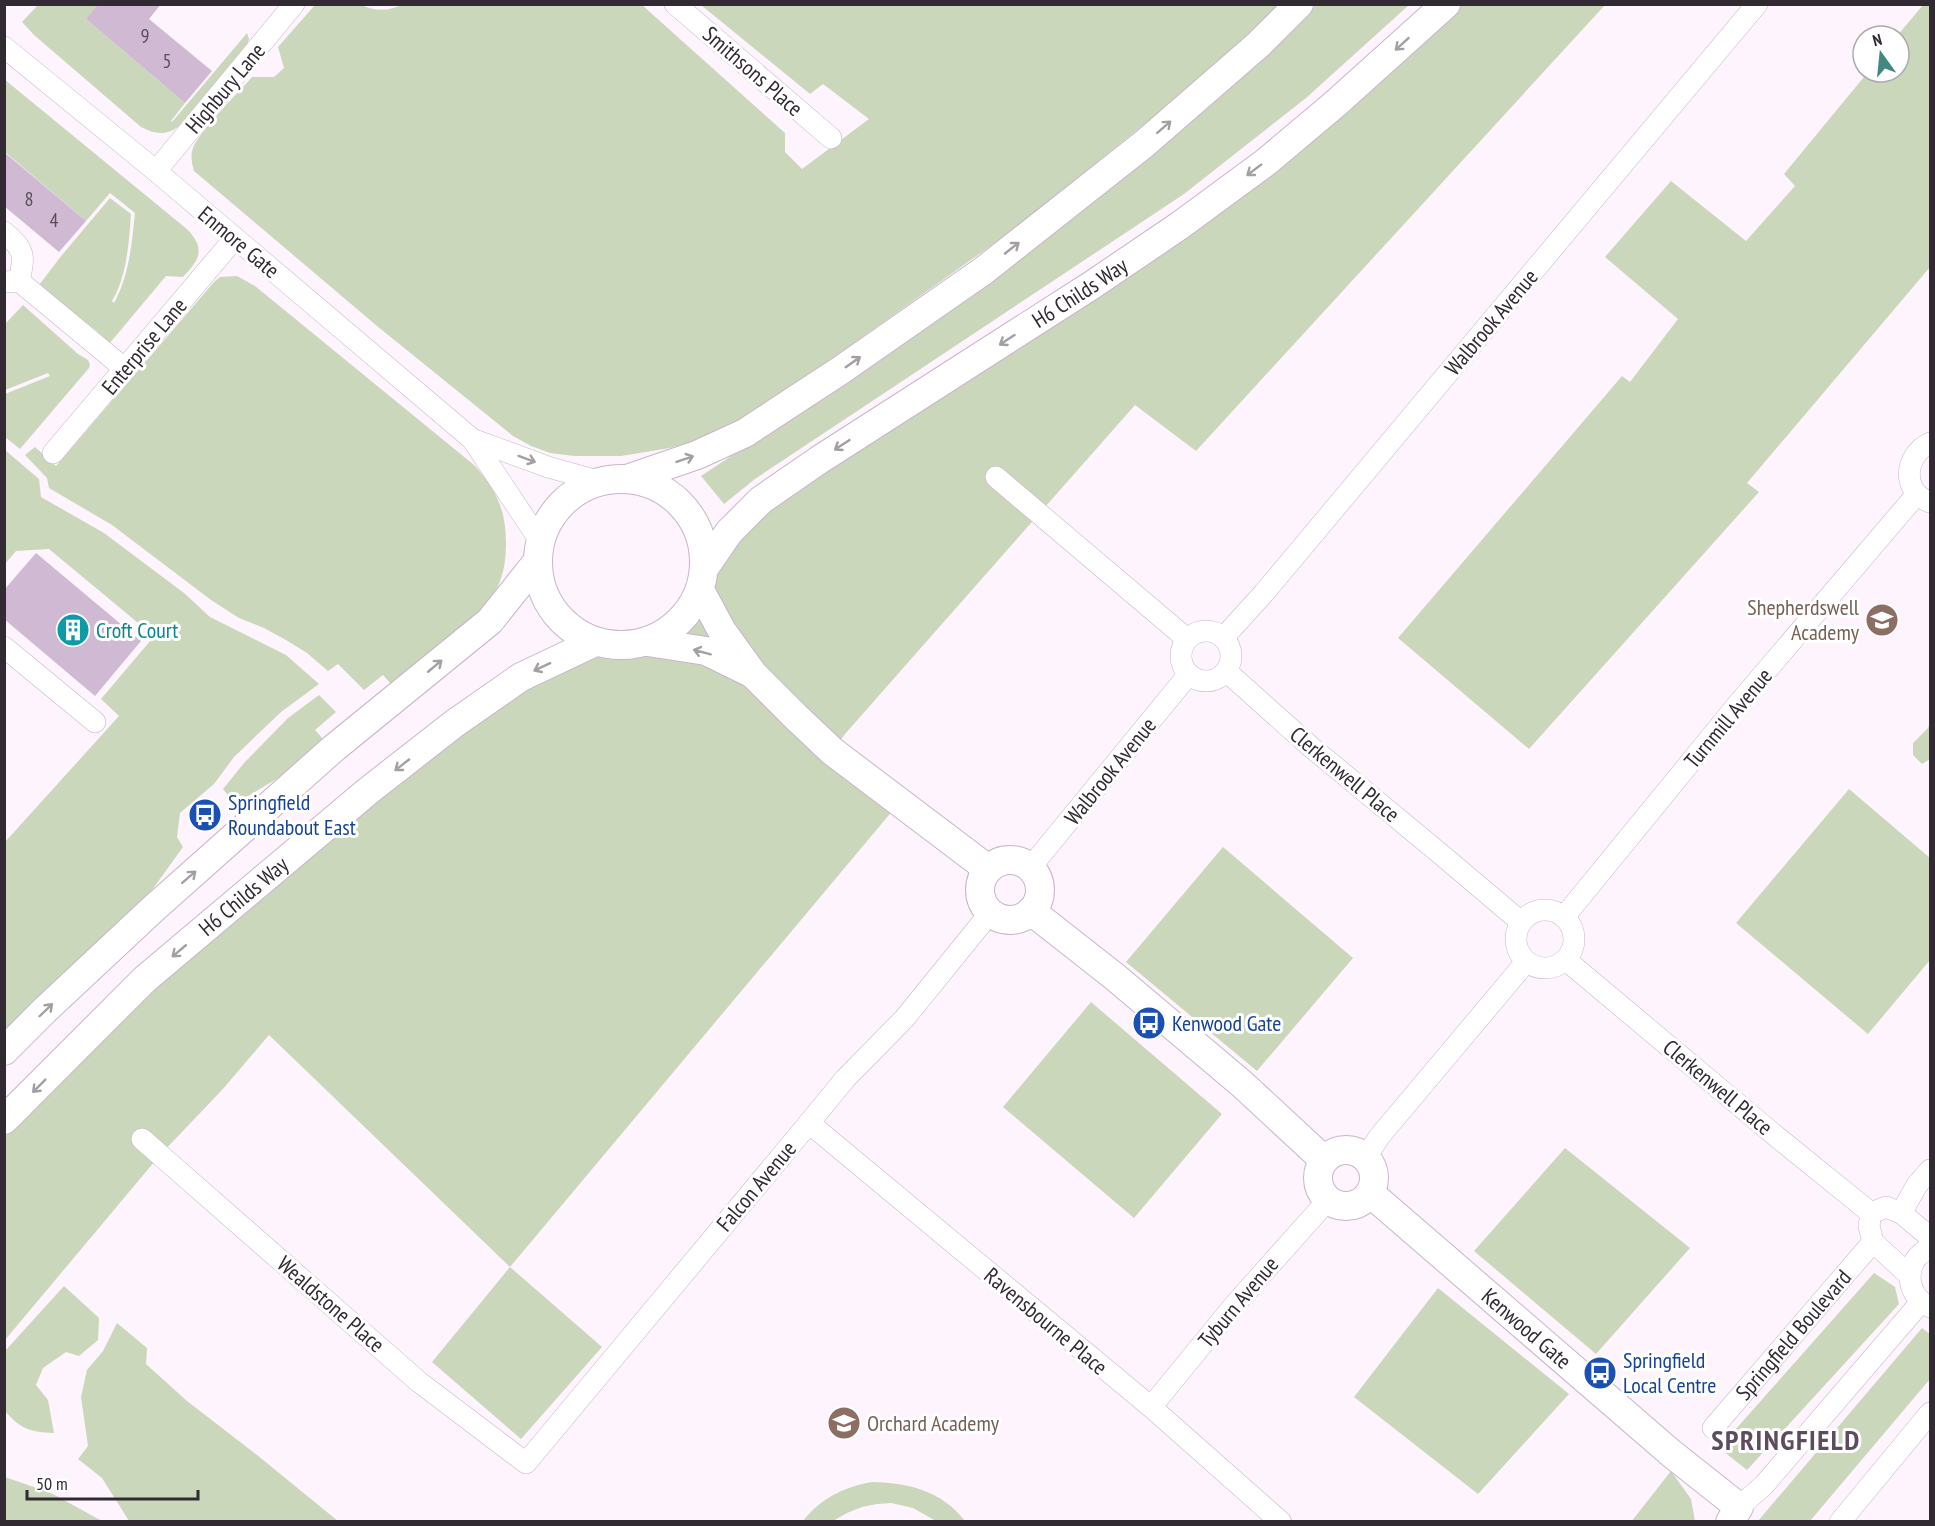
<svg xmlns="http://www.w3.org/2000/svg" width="1935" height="1526" font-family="'PT Sans Narrow',sans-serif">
<rect width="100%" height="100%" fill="#fdf4fd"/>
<!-- green -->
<path fill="#cbd7bb" d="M 403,4 L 642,5 L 785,133 L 785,152 L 802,169 L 869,119 L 823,84 L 810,94 L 701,5 L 1281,5 L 1162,110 L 1006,235 L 754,414 L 694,441 L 670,448 L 621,456 L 574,456 L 550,453 L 531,446 L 513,436 L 377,326 L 194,171 C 192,163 190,156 193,148 C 201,129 237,94 252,77 L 274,77 L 284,68 L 278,47 L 315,5 L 362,5 C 374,12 391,11 403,4 Z
M 38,5 L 98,5 L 86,19 L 185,103 L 171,121 L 172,122 L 247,33 L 249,39 L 247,46 L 178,127 C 165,136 155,134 141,127 L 34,35 L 22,22 Z
M 1316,5 L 1409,5 L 1306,98 L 1184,194 L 755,479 L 724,504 L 701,476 L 828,392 L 1187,123 Z
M 1446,5 L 1605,5 L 1196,451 L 1135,405 L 845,734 L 833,751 L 899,803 L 510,1267 L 602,1347 L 521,1439 L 432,1362 L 510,1267 L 269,1035 L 222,1090 L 160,1155 L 5,1340 L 5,1120 L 368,791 L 595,642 L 622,646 L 647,642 L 671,630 L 690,611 L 729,532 L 1092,285 Z
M 1923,5 L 1930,5 L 1930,267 L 1747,483 L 1759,492 L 1529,749 L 1398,638 L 1622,376 L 1630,382 L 1678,319 L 1605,257 L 1671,181 L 1746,241 L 1795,186 L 1784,174 L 1868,72 L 1899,72 L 1899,36 L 1897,36 Z
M 4,79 L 188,230 C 206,250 199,260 183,277 L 166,276 L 109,344 L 98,332 L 39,285 L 62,255 L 110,198 L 131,214 C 129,242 127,276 112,301 L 114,303 C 129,276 132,243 135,213 L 110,193 L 86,221 L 5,152 Z
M 237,276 L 255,286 L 474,465 C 496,489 506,510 506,543 C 506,558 504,575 497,588 C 477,623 423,658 391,684 L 383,675 L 364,690 L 338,664 L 328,671 L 307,653 L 286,640 L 264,628 L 239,618 L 211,600 L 112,525 L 49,488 L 47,478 L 25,455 L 35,447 L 56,466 L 214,282 L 220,277 Z
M 23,305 L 78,354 L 88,360 L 90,364 L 89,368 L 20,449 L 5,437 L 5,394 L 50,376 L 48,373 L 5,390 L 5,324 Z
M 5,450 L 39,479 L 41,497 L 104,533 L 184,593 L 210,617 L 286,655 L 319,684 L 281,712 L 234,757 L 214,784 L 180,813 L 177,837 L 183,847 L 152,890 L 5,1032 L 5,842 L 119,716 L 101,699 L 156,634 L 149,632 L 49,549 L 16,551 L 5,564 Z
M 319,695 L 336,712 L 315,730 L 323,739 L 283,775 L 235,804 L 223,789 L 244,763 L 288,718 Z
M 1930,723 L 1930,759 L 1922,764 L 1913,755 L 1913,743 L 1928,728 Z
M 1849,789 L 1930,858 L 1930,960 L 1868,1034 L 1736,923 Z
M 1223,847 L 1353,958 L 1257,1071 L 1126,962 Z
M 1091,1002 L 1222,1114 L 1134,1218 L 1003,1107 Z
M 1565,1148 L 1690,1248 L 1596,1354 L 1474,1251 Z
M 1874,1273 L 1895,1287 L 1899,1304 L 1747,1470 L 1719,1448 Z
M 64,1286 L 99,1318 L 98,1340 L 79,1356 L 66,1352 L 43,1368 L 36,1385 L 48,1400 L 54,1433 C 31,1432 21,1430 5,1411 L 5,1351 Z
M 1438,1288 L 1569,1394 L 1478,1494 L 1354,1397 Z
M 117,1323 L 147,1348 L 146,1364 L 187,1401 L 257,1455 L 338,1521 L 129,1521 L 102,1478 L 78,1459 L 88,1446 L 81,1397 L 87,1370 L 103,1351 Z
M 1922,1328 L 1930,1334 L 1930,1379 L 1810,1521 L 1758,1521 Z
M 1671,1471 L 1691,1499 L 1695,1521 L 1631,1522 Z
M 5,1477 L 51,1493 L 102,1521 L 7,1521 L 5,1520 Z
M 873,1482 C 909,1483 942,1491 965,1521 L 936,1521 L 913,1508 L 891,1503 L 877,1504 L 862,1507 L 847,1513 L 833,1521 L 803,1521 C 820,1499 845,1486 873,1482 Z"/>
<!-- building -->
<path fill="#d0b9d2" d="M 98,4 L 161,4 L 149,19 L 212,71 L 185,103 L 86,19 Z
M 4,152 L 86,221 L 59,252 L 4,206 Z
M 36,553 L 141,641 L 95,696 L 4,619 L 4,590 Z"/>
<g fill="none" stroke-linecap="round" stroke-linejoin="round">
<!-- street casing -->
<g stroke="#c9b4ca" stroke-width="22">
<g id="street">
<path d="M 675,4 L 831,138"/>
<path d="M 4,47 L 156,171 L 472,439 L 540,541"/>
<path d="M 156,171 L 294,4"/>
<path d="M 4,232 C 25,250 25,255 19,281"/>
<path d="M 4,282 L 19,281 L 125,369"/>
<path d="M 472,439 L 548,467 L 598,481"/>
<path d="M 1930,443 C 1904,455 1901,492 1930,502"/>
<path d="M 53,453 L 235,238"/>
<path d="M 996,477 L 1187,639"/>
<circle cx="1206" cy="656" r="25"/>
<path d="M 1224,637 L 1264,593 L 1757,4"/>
<path d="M 4,647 L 95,722"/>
<path d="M 1226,671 L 1311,747 L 1437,851 L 1521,922"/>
<path d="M 1030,868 L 1189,674"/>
<circle cx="1545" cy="939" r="29"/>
<path d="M 1564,917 L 1738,704 L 1917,494"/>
<path d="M 1566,960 L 1777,1137 L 1871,1213"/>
<path d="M 809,1123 L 1151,1407 L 1281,1522"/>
<path d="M 142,1139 L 419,1382 L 526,1463 L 809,1123 L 845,1079 L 904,1019 L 990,913"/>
<path d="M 1366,1157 L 1379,1137 L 1526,962"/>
<path d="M 1901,1213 L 1917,1185 L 1930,1170"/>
<path d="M 1930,1248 C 1903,1260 1904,1295 1930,1307"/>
<path d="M 1909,1275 L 1873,1242 L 1869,1226 L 1871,1213 L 1886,1207 L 1901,1213 L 1930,1237"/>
<path d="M 1151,1407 L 1237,1302 L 1328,1200"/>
<path id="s1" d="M 1713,1428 L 1873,1242"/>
<path d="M 1739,1507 L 1764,1485 L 1921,1302"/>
<path d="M 1840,1522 L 1930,1413"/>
</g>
</g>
<!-- secondary casing -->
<g stroke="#c9b4ca" stroke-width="30">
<g id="secondary">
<path d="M 630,478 L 697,455 L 745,433 L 841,370 L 983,271 L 1144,144 L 1259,44 L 1299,4"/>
<circle cx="621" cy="562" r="83"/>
<path id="s2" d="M 705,567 L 729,532 L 761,500 L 819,460 L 1092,285 L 1179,226 L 1266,162 L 1335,104 L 1446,4"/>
<path d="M 700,590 L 722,631 L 753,674 L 796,717 L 832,751 L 988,869"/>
<path d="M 648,642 L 706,651 L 751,673"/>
<circle cx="1010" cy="890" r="30"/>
<path d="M 1031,911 L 1115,977 L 1242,1084 L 1324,1160"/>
<path d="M 4,1051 L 45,1010 L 153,909 L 334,748 L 490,621 L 537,562"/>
<path id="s3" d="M 4,1120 L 145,979 L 368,791 L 455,723 L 521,677 L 595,642"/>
<circle cx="1346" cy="1178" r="28"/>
<path id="s4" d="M 1370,1193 L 1672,1454 L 1739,1507 L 1730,1522"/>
</g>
</g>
<!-- street -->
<use href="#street" stroke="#fff" stroke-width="21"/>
<!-- secondary -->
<use href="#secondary" stroke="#fff" stroke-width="28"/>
</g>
<!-- one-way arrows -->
<defs><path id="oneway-shaft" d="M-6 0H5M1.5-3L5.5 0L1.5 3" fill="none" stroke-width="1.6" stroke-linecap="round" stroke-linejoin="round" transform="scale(1.5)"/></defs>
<g stroke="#a39fa3">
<use href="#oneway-shaft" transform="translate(1402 44) rotate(138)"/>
<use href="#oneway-shaft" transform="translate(1164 127) rotate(-41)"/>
<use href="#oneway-shaft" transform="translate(1254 170) rotate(143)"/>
<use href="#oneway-shaft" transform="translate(1012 248) rotate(-38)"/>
<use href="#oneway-shaft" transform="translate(1007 340) rotate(147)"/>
<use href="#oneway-shaft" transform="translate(853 362) rotate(-35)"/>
<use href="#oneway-shaft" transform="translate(842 445) rotate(147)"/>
<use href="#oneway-shaft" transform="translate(527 459) rotate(20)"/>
<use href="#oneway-shaft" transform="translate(685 459) rotate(-19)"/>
<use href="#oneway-shaft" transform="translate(702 652) rotate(-165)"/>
<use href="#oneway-shaft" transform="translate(435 666) rotate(-40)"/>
<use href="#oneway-shaft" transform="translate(542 667) rotate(155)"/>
<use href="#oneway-shaft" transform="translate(402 765) rotate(142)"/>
<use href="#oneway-shaft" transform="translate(189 877) rotate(-41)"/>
<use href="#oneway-shaft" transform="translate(179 951) rotate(140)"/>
<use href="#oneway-shaft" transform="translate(46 1010) rotate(-44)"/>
<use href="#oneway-shaft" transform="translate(39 1086) rotate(135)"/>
</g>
<!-- icons -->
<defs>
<g id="school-disc" transform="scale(1.725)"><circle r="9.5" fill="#8d6e63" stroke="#fff"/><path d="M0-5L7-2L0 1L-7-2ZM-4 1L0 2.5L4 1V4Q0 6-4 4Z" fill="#fff"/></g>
<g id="building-disc" transform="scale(1.725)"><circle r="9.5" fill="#0f9aa8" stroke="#fff"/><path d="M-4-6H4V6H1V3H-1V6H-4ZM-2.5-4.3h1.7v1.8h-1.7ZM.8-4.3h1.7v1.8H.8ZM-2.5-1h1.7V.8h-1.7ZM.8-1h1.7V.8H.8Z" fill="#fff"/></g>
<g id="bus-disc" transform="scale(1.725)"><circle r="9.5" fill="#1a4fb4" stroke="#fff"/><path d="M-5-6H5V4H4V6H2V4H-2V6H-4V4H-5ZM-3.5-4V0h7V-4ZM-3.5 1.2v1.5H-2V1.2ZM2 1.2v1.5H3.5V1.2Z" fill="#fff"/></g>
</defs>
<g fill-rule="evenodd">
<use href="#school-disc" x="1882" y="620"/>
<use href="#building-disc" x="73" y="630"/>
<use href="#bus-disc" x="205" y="815"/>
<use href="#bus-disc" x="1149" y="1023"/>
<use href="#bus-disc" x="1600" y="1373"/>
<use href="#school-disc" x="844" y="1423"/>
</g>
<g text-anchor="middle" stroke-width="6" stroke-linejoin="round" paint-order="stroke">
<!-- number labels -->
<g font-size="20" fill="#5a4e5b">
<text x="145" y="43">9</text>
<text x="167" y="68">5</text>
<text x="29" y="206">8</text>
<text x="54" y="227">4</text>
</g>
<!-- street labels -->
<g font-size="22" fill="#322a33" stroke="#fff">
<text transform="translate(753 71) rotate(41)" y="8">Smithsons Place</text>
<text transform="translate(225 88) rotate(-50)" y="8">Highbury Lane</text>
<text transform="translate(239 242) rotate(40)" y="8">Enmore Gate</text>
<text dy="8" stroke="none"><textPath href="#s2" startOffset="468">H6 Childs Way</textPath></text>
<text transform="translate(1491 322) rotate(-50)" y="8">Walbrook Avenue</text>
<text transform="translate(144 346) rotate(-50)" y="8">Enterprise Lane</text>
<text transform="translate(1728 718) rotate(-50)" y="8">Turnmill Avenue</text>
<text transform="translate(1110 771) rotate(-51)" y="8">Walbrook Avenue</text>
<text transform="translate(1345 774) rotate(40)" y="8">Clerkenwell Place</text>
<text dy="8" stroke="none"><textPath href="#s3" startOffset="328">H6 Childs Way</textPath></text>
<text transform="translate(1718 1087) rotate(40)" y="8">Clerkenwell Place</text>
<text transform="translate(756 1186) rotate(-50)" y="8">Falcon Avenue</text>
<text transform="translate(1238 1302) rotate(-50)" y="8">Tyburn Avenue</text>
<text transform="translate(331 1304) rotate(41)" y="8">Wealdstone Place</text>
<text transform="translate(1046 1321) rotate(40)" y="8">Ravensbourne Place</text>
<text dy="8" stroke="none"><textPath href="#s4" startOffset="207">Kenwood Gate</textPath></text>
<text dy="8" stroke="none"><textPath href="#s1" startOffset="123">Springfield Boulevard</textPath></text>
</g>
<!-- education labels -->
<g font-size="22" fill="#785e54" stroke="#fff" text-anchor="end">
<text x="1859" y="615">Shepherdswell<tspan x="1859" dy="25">Academy</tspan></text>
<text x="867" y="1431" text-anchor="start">Orchard Academy</text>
</g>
<!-- culture labels -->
<g font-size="22" fill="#0d838f" stroke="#fff" text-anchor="start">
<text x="96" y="638">Croft Court</text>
</g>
<!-- transit labels -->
<g font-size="22" fill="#164399" stroke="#fff" text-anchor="start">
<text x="228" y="810">Springfield<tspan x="228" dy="25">Roundabout East</tspan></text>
<text x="1172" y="1031">Kenwood Gate</text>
<text x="1623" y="1368">Springfield<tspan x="1623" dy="25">Local Centre</tspan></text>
</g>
<!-- district labels -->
<g font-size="28" font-weight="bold" letter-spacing="1.5" fill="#5d4b5f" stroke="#fff">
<text x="1786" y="1450">SPRINGFIELD</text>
</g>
</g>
<!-- border -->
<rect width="1935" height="1526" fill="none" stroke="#322a33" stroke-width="12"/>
<!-- north arrow -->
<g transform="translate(1881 54) rotate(345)"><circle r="28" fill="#ffffff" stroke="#adaaad" stroke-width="1.5"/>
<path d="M0-4.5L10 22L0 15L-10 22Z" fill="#418881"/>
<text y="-9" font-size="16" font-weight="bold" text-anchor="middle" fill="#322a33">N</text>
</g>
<!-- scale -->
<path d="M27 1490v9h171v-9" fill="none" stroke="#322a33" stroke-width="3"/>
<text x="36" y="1490" font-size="18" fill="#322a33" stroke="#ffffff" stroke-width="4.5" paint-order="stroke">50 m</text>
</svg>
